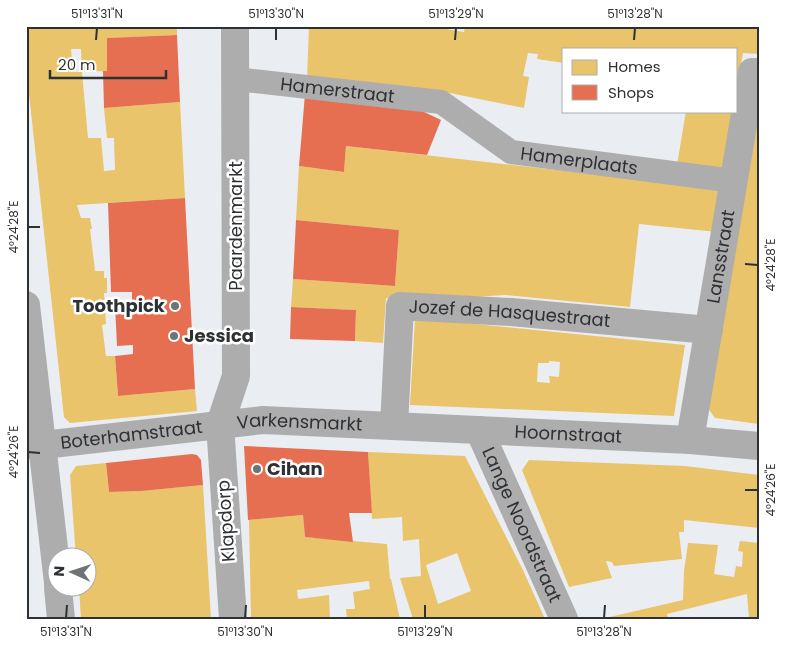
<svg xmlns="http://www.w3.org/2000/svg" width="785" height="645" font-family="Poppins,sans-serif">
<rect width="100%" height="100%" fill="#eaeef2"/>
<!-- homes -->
<path fill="#e9c46a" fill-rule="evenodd" d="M 26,26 L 177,26 L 177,35 L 107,38 L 107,71 L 82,72 L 81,49 L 71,49 L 73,72 L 82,72 L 88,138 L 101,138 L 104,171 L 115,170 L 114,138 L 107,138 L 104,108 L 180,102 L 185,198 L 77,205 L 81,218 L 90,218 L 92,229 L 90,229 L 95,271 L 104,271 L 104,278 L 107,278 L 107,293 L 104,293 L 106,324 L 102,325 L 106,356 L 115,356 L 118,396 L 195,389 L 197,411 L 70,423 L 64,417 L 26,66 Z
M 309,26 L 428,26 L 464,32 L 465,26 L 759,26 L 759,54 L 743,53 L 737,86 L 736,49 L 564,49 L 564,63 L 537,59 L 538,54 L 528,53 L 523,76 L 529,77 L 524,108 L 445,92 L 307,79 Z
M 759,104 L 759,424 L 715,418 L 707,407 Z
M 686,111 L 733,111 L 722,173 L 677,165 Z
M 346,146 L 722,189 L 717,232 L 639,224 L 630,307 L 505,295 L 473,297 L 386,298 L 383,343 L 355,341 L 356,310 L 291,307 L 293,279 L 395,286 L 399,230 L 296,220 L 299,166 L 344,172 Z
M 415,318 L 685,345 L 674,416 L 410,405 ZM 549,361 L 560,362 L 559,377 L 549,376 L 550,383 L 537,382 L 538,363 L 549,363 Z
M 368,452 L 465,456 L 523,570 L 545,619 L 413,619 L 400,578 L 421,576 L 419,539 L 403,541 L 402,517 L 372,519 ZM 457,553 L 471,591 L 438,604 L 426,565 Z
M 529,460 L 685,466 L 759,475 L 759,528 L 684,520 L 684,532 L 679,532 L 682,559 L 614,566 L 612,562 L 606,561 L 612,578 L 569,587 L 522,470 Z
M 106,463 L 109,492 L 142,491 L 203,485 L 211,619 L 81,619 L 79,588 L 88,588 L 88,558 L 76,558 L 70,475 L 76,466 Z
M 303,515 L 305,537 L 387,544 L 390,579 L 391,579 L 400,619 L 347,619 L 346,609 L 355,609 L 353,592 L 370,589 L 369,581 L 297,590 L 298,599 L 329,595 L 330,619 L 251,619 L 249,520 Z
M 740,541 L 759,543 L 759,619 L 749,619 L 747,594 L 667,614 L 668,619 L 601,619 L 683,600 L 684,571 L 688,543 L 718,545 L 714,574 L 734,577 L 736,566 L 742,567 L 743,552 L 738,551 Z"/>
<!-- shops -->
<path fill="#e76f51" d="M 177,35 L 180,102 L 104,108 L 103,71 L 107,71 L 107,38 Z
M 305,94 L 418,109 L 441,120 L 427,155 L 346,146 L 344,172 L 299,166 Z
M 185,198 L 195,389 L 118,396 L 115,356 L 133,354 L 133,345 L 117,346 L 115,305 L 132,304 L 132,292 L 111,292 L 108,203 Z
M 296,220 L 399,230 L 395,286 L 293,279 Z
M 291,307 L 356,310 L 355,341 L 290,339 Z
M 244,446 L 368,452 L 372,513 L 349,513 L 353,542 L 305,537 L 303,515 L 248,520 Z
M 192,454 L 197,455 L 201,460 L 203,485 L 142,491 L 109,492 L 106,463 Z"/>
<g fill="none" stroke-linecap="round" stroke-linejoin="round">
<!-- pedestrian -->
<path stroke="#aeadae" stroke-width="24" id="s1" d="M 236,79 L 441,102 L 511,152 L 734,181"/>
<!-- minor -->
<g stroke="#aeadae" stroke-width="28">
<path d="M 26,305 L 58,583"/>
<path id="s2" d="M 394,426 L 400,306 L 511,312 L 709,330"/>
<path id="s3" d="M 479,430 L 564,619"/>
<path id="s4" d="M 690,440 L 752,72 L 759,72"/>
<path id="s5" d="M 26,445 L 43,445 L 263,420 L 690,440 L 759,446"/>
<path d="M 58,588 L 61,619"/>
<path d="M 233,619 L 220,424 L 236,376 L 235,26"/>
</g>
</g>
<!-- ticks -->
<path fill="none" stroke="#2e3134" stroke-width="2" d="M 96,40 L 97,28M 276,40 L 276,28M 455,40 L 456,28M 634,40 L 635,28M 28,227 L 40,227M 745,264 L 758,265M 28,452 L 40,453M 745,490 L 758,490M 66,618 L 67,605M 245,618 L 246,605M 425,618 L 425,605M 604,618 L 605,605"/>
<!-- markers -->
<g fill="#707376" stroke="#fff" stroke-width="2">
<circle cx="175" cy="306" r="5"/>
<circle cx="174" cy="336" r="5"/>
<circle cx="257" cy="469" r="5"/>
</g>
<g text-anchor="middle" stroke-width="5" stroke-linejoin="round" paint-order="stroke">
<!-- street labels -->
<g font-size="18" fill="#2e3134" stroke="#fff">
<text dy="6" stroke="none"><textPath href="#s1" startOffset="102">Hamerstraat</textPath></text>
<text dy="6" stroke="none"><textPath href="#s1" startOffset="361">Hamerplaats</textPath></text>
<text transform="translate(236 226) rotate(-90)" y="6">Paardenmarkt</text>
<text dy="6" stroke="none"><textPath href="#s4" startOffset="186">Lansstraat</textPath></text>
<text dy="6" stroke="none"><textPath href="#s2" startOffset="230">Jozef de Hasquestraat</textPath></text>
<text dy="6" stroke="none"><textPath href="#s5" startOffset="275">Varkensmarkt</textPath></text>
<text dy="6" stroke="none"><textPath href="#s5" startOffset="106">Boterhamstraat</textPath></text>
<text dy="6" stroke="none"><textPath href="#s5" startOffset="544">Hoornstraat</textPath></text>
<text transform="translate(226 521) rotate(-94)" y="6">Klapdorp</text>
<text dy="6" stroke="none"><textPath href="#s3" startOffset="104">Lange Noordstraat</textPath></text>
</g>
<!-- poi labels -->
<g font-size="18" font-weight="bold" fill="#2e3134" stroke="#fff" text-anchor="start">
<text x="165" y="312" text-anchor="end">Toothpick</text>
<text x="184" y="342">Jessica</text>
<text x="267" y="475">Cihan</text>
</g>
</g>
<!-- border -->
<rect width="785" height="645" fill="none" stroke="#ffffff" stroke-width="55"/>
<!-- legend -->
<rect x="562" y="48" width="175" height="65" fill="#ffffff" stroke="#abadae"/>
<rect x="572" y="60" width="25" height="15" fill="#e9c46a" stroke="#abadae"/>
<text x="608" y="72" font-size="15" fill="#2e3134">Homes</text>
<rect x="572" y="85" width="25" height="15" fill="#e76f51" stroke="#abadae"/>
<text x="608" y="98" font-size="15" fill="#2e3134">Shops</text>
<!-- north arrow -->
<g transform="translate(72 572) rotate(273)"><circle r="24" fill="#ffffff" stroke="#abadae"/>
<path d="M0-4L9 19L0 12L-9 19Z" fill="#707376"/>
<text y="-8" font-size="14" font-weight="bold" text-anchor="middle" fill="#2e3134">N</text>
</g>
<!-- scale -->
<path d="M50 70v8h116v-8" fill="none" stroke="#2e3134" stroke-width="2.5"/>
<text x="58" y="70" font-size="15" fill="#2e3134" stroke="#ffffff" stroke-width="4" paint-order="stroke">20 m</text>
<rect x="28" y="28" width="730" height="590" fill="none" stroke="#2e3134" stroke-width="2"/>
<g font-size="12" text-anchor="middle" fill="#2e3134">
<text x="97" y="18">51°13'31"N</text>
<text x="276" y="18">51°13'30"N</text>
<text x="456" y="18">51°13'29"N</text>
<text x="635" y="18">51°13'28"N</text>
<text transform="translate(14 227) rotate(-90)" y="4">4°24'28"E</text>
<text transform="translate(771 265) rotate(-90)" y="4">4°24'28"E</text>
<text transform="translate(14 452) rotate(-90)" y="4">4°24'26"E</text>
<text transform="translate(771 490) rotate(-90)" y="4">4°24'26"E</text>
<text x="66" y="636">51°13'31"N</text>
<text x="245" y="636">51°13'30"N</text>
<text x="425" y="636">51°13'29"N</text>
<text x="604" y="636">51°13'28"N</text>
</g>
</svg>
